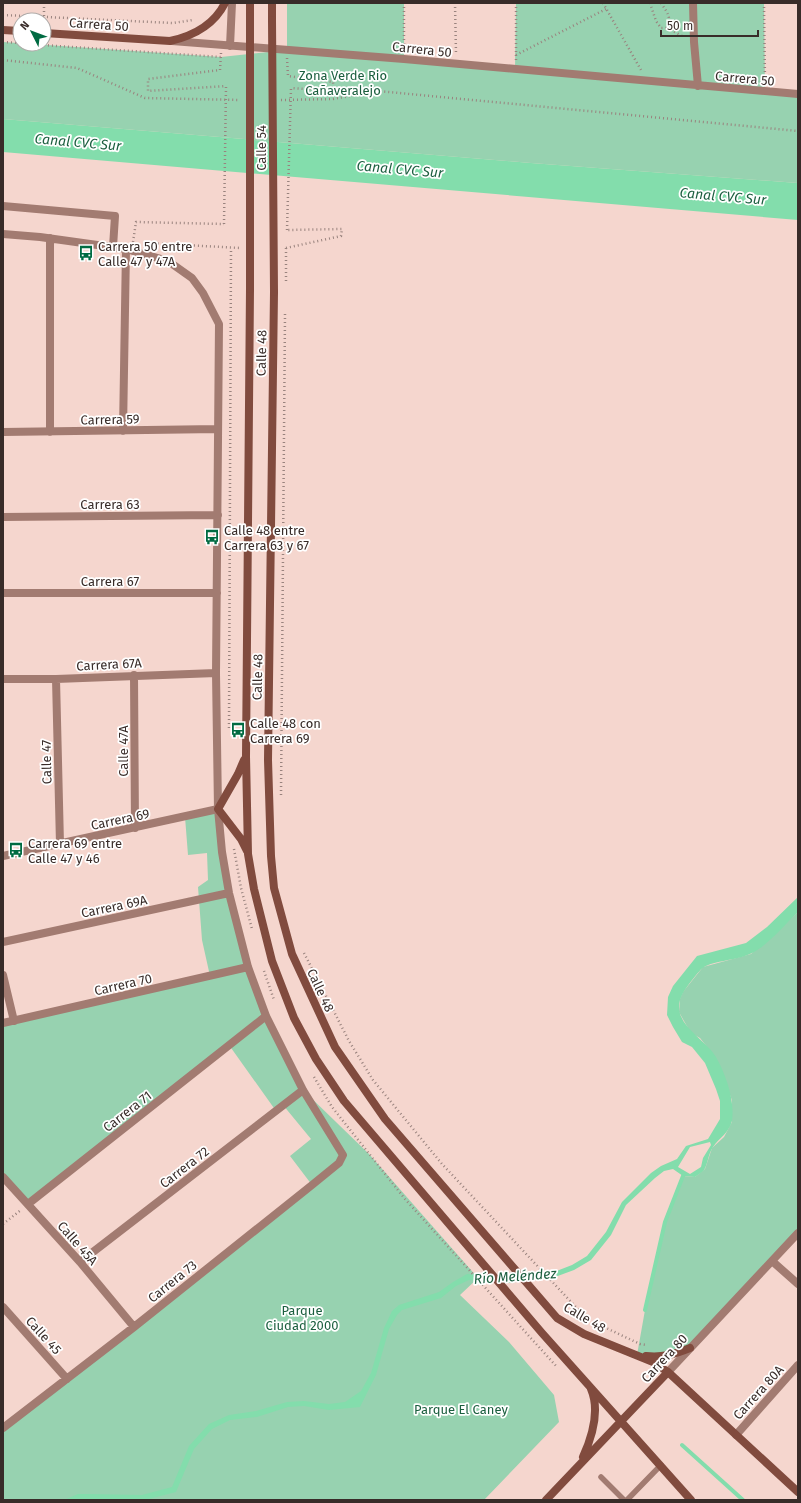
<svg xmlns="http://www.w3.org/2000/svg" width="801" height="1503" font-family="'Fira Sans',sans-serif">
<rect width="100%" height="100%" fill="#f5d6ce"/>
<!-- green -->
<path fill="#97d2b0" d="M 287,3 L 404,3 L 404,59 L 515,70 L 516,3 L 764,3 L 765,92 L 798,94 L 798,183 L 531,163 L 3,119 L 3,42 L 221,57 L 287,50 Z
M 218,809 L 222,852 L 248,967 L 303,1090 L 369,1154 L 478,1278 L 460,1295 L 509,1342 L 554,1395 L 559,1422 L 484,1500 L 3,1500 L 3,1428 L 312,1185 L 290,1156 L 311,1139 L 283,1105 L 276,1111 L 229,1045 L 28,1204 L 3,1177 L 3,1023 L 210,976 L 202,940 L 198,887 L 208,880 L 207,853 L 188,855 L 185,817 Z
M 798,912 L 798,1233 L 690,1348 L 676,1354 L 637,1355 L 645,1310 L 665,1222 L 683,1176 L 695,1177 L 705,1169 L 712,1148 L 724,1137 L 732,1122 L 732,1100 L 715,1057 L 700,1038 L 691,1033 L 684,1021 L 679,1012 L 680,999 L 683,992 L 703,967 L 751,954 Z"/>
<!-- water -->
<path fill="#83ddac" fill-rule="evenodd" d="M 3,119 L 531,163 L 798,183 L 798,220 L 3,152 Z
M 798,897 L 798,912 C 783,926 769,945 750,954 C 737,960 714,961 704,967 C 699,970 686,988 683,993 C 667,1022 704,1037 716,1057 C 726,1075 735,1100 732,1121 C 729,1133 719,1138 713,1147 C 708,1154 708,1164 704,1170 C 702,1172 698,1175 695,1177 L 683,1176 L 673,1169 L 664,1171 L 655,1178 L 626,1205 L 611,1235 L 591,1260 L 574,1270 L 555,1277 L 507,1283 L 469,1280 L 456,1286 L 441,1298 L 402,1310 L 397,1315 L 389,1329 L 376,1375 L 360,1407 L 329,1410 L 304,1406 L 288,1407 L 257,1417 L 230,1420 L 212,1429 L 194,1449 L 176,1492 L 145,1500 L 64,1500 L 78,1494 L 86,1494 L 142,1495 L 172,1487 L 189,1446 L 209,1424 L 229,1415 L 256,1411 L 287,1402 L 304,1401 L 329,1404 L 345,1402 L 361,1391 L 371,1373 L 384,1328 L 392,1311 L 399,1305 L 439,1292 L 453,1282 L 467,1274 L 507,1277 L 554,1272 L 572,1265 L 587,1256 L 606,1232 L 622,1202 L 651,1173 L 661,1166 L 677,1159 L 686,1146 L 708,1139 L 720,1119 L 720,1101 L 716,1089 L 705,1063 L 692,1047 L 682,1042 L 673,1027 L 667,1015 L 668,997 L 673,986 L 697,956 L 746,943 L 767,927 ZM 710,1142 L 711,1145 L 703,1158 L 701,1167 L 690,1174 L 678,1167 L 690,1147 Z"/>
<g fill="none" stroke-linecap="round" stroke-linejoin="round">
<!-- stream -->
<path stroke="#83ddac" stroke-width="4" d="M 645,1310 L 665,1222 L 683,1176
M 682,1445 L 743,1500"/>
<!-- path -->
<path stroke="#99837e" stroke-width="2.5" stroke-dasharray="1 3" stroke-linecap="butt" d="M 44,3 L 44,18
M 404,3 L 404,50
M 455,3 L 456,54
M 516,3 L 516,60
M 603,3 L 641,70
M 650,3 L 656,21 L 661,28 L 667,28 C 672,17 667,12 661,3
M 764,3 L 765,81
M 3,15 L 173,23 L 193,20
M 667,28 L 684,37
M 3,42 L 20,43
M 28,44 L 221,57
M 221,53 L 220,70 L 148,79 L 148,91 L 226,86
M 516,55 L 606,9
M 287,58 L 288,76 L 333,82 L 334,91 L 291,88
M 3,60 L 77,68 L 145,98 L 240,100
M 281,100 L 333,99 L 378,91 L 798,131
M 133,242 L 136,222 L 224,224
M 146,243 L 241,248
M 286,248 L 341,236 L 342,229 L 287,230
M 286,281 L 286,248
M 229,728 L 231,249
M 281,795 L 285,314
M 234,849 L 241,888 L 252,929
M 304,953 L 349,1041 L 373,1080 L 442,1164 L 587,1319 L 640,1344 L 647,1345
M 264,971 L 274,1000
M 314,1077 L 332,1107 L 405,1199 L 557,1367
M 3,1224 L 21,1210"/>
<!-- lane -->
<path stroke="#a27b71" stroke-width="5.5" d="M 601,1477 L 624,1500
M 627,1500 L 661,1465"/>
<!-- street -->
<path stroke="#a27b71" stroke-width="8" d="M 693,3 L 694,42 L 698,86
M 172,41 L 404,59 L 798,94
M 230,46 L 232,3
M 3,206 L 115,216 L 113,247
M 3,234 L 40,237 L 126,249 L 168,261 L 192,278 L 203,293 L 219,324 L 216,673 L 218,809 L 222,852 L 229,893 L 248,967 L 266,1016 L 303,1090 L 343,1155 L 339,1163 L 312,1185 L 134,1327 L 3,1428
M 123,431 L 126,249
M 3,432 L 218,429
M 50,432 L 50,238
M 3,517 L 218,515
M 3,593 L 217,593
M 134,675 L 135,828
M 3,679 L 56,679 L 216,673
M 56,679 L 60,844
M 3,856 L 218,809
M 3,942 L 229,893
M 3,975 L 14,1021
M 3,1023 L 248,967
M 3,1177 L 80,1262 L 134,1327
M 28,1204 L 266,1016
M 772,1261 L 798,1284
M 80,1262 L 303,1090
M 3,1307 L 67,1379
M 668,1372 L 798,1233
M 736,1435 L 798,1365"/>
<!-- secondary -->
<path stroke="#814b3e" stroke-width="8" d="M 250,3 L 250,16
M 272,3 L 272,20
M 3,30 L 20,31
M 44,33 L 170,41 C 193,36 214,25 225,3
M 250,289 L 246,756 L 248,854 L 254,889 L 272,961 L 294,1018 L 316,1059 L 344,1101 L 542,1333 L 691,1500
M 274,292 L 268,760 L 271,856 L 274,888 L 292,954 L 335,1047 L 385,1119 L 557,1318 L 584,1334 L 653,1362 L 668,1372 L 798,1492
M 244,760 L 238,774 L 218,809 L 241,839 L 247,851
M 646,1356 C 662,1358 675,1354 690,1348
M 583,1457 C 592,1437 600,1410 591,1389
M 546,1500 L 668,1372"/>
<!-- path-bridge -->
<path stroke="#99837e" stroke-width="2.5" stroke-dasharray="1 3" stroke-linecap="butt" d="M 224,224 L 226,86
M 287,230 L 291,88"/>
<!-- secondary-bridge -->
<path stroke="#814b3e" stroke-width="8" d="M 250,16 L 250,289
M 272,20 L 274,292"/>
</g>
<!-- icons -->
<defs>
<g id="bus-bare" transform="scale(1.2)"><path d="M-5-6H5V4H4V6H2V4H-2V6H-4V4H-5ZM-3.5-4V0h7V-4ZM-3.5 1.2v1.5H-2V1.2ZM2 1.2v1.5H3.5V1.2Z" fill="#006b42" stroke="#fff" stroke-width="2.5" paint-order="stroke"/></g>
</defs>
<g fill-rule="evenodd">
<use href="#bus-bare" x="86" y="253"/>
<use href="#bus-bare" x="212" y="537"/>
<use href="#bus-bare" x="238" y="730"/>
<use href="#bus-bare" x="16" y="850"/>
</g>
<g text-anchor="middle" stroke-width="3.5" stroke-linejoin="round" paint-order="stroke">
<!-- street labels -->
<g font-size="13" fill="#382c29" stroke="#fff">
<text transform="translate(99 24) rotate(4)" y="5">Carrera 50</text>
<text transform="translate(422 49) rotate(6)" y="5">Carrera 50</text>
<text transform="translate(745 78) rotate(5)" y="5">Carrera 50</text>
<text transform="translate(261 148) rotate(-90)" y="5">Calle 54</text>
<text transform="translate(261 353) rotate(-89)" y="5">Calle 48</text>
<text transform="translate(110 419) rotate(-1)" y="5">Carrera 59</text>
<text x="110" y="509">Carrera 63</text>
<text x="110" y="586">Carrera 67</text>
<text transform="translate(109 664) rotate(-3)" y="5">Carrera 67A</text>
<text transform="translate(257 677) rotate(-89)" y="5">Calle 48</text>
<text transform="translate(123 751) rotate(-90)" y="5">Calle 47A</text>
<text transform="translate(46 762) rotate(-91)" y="5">Calle 47</text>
<text transform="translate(120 819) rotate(-12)" y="5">Carrera 69</text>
<text transform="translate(114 906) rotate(-12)" y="5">Carrera 69A</text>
<text transform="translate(123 984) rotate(-13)" y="5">Carrera 70</text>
<text transform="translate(321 990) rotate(65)" y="5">Calle 48</text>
<text transform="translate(127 1111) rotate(-38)" y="5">Carrera 71</text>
<text transform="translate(184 1167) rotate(-38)" y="5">Carrera 72</text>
<text transform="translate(78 1243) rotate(49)" y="5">Calle 45A</text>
<text transform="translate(172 1281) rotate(-39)" y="5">Carrera 73</text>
<text transform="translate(585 1317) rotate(30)" y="5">Calle 48</text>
<text transform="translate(44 1335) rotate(48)" y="5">Calle 45</text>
<text transform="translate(664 1358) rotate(-47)" y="5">Carrera 80</text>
<text transform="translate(758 1392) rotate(-48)" y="5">Carrera 80A</text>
</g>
<!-- park labels -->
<g font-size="13" fill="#1a5e3e" stroke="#fff">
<text x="343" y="80">Zona Verde Rio<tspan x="343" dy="15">Cañaveralejo</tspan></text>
<text x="302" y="1315">Parque<tspan x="302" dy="15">Ciudad 2000</tspan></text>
<text x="461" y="1414">Parque El Caney</text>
</g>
<!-- poi labels -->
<g font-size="13" fill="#382c29" stroke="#fff" text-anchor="start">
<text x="98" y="251">Carrera 50 entre<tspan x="98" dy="15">Calle 47 y 47A</tspan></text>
<text x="224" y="535">Calle 48 entre<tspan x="224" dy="15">Carrera 63 y 67</tspan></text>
<text x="250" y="728">Calle 48 con<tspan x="250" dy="15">Carrera 69</tspan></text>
<text x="28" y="848">Carrera 69 entre<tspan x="28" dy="15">Calle 47 y 46</tspan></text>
</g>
<!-- water labels -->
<g font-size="14" font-style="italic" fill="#1c5f40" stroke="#fff">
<text transform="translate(78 142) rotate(5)" y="5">Canal CVC Sur</text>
<text transform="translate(400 169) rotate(5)" y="5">Canal CVC Sur</text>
<text transform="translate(723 196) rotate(5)" y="5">Canal CVC Sur</text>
<text transform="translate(515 1276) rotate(-4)" y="5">Río Meléndez</text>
</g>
</g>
<!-- border -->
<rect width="801" height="1503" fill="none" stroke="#382c29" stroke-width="8"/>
<!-- north arrow -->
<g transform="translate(32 32) rotate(312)"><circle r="19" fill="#ffffff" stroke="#afaba9"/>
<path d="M0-3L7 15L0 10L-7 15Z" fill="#006b42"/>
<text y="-6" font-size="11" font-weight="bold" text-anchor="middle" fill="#382c29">N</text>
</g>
<!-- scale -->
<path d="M661 30v6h97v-6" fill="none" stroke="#382c29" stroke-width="2"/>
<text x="667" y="30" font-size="12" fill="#382c29" stroke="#ffffff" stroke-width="3" paint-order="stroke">50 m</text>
</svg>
